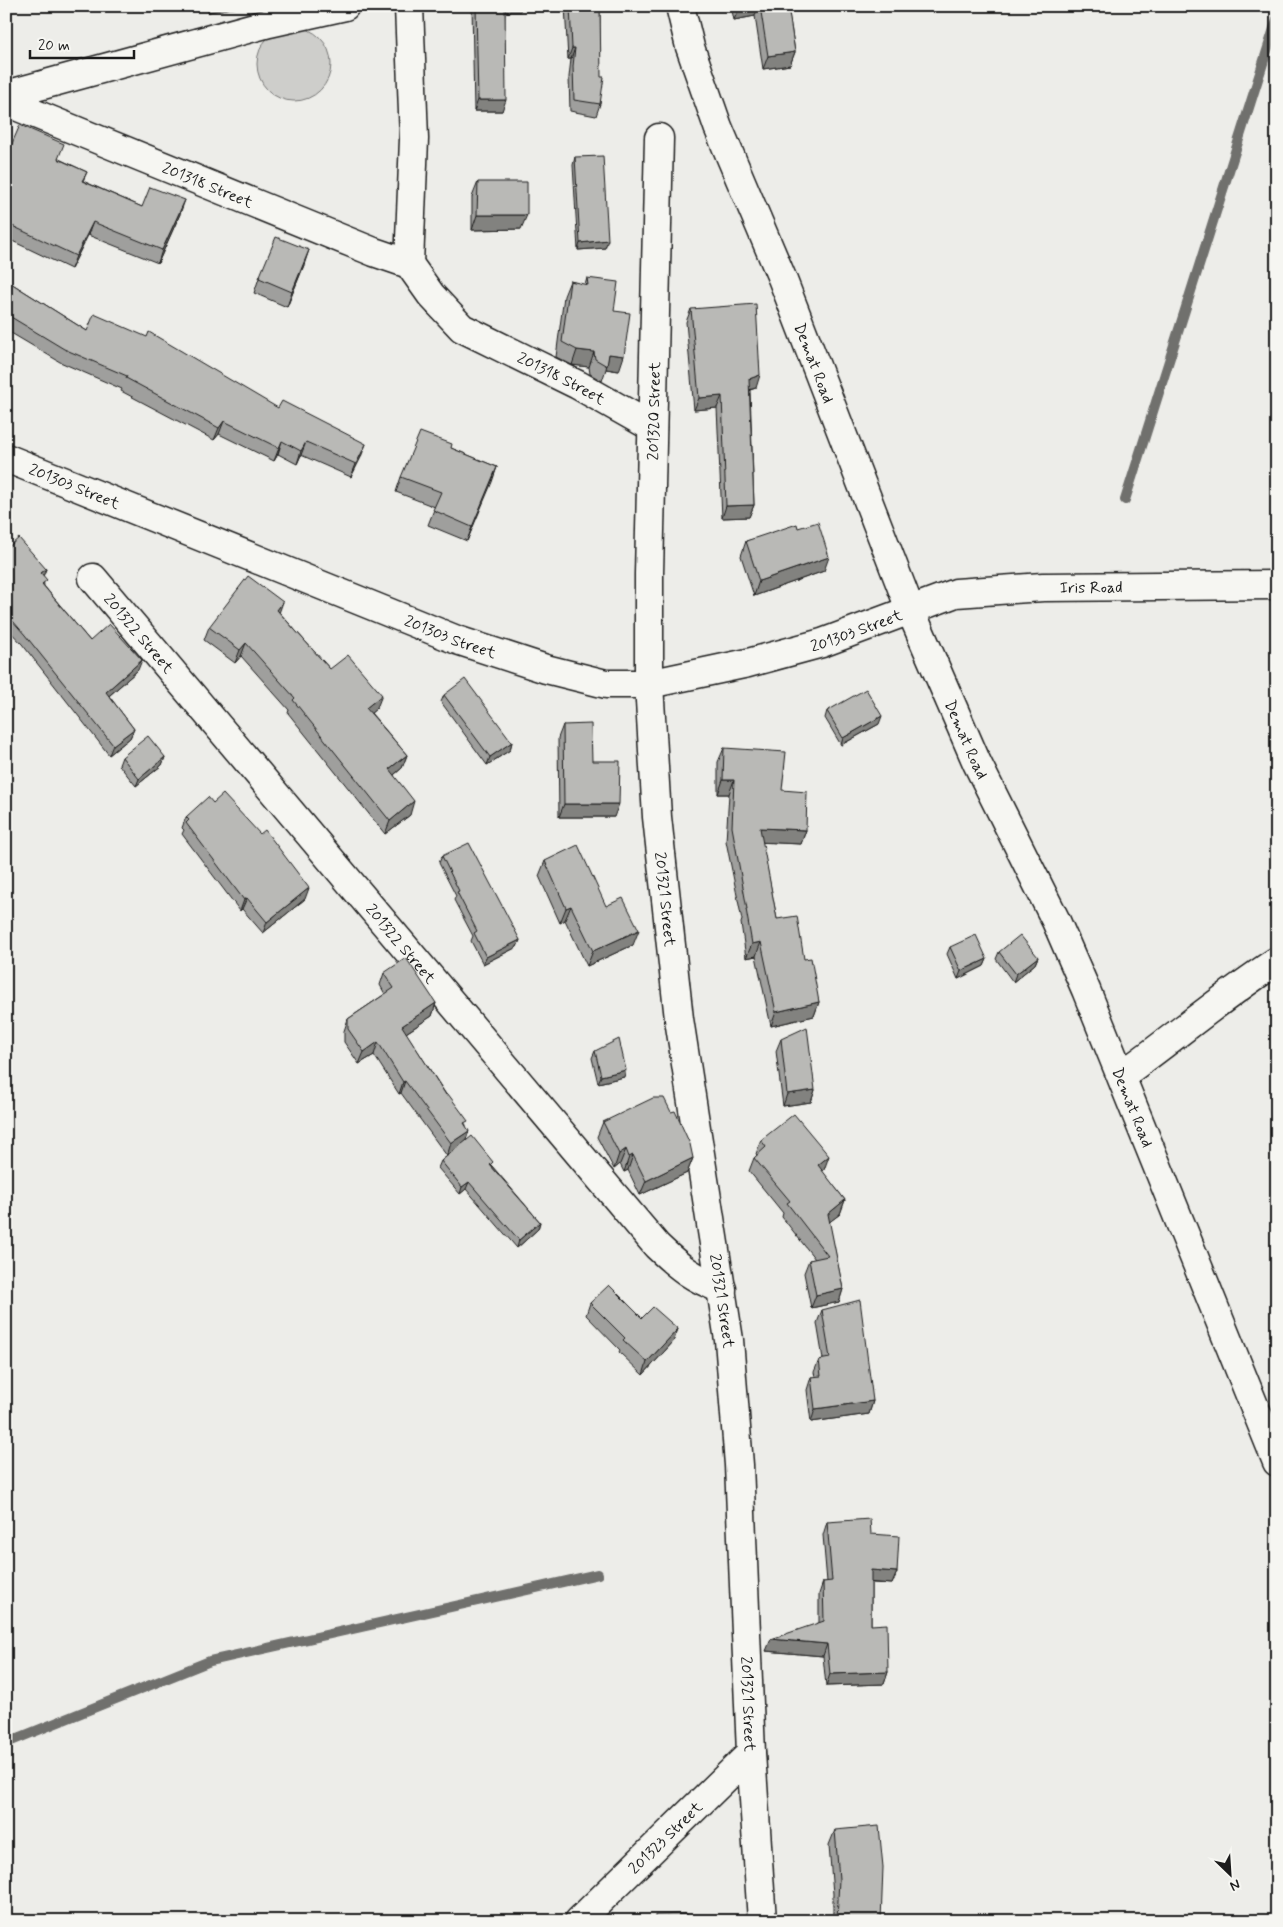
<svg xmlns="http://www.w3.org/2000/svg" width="1283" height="1927" font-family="Mynerve,sans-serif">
<rect width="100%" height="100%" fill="#edede9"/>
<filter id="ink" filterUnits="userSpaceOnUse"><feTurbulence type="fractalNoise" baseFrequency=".02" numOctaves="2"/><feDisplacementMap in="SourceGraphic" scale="10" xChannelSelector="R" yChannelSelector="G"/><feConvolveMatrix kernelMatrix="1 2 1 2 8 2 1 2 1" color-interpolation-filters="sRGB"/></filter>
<g filter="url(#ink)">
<!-- green -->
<path fill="#cececb" stroke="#757574" d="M257 64a37 37 0 1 1 74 0a37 37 0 1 1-74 0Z"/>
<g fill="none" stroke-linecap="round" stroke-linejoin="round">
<!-- stream -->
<path stroke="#6f6f6d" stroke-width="10" d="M 1125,500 L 1277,19
M 6,1743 L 210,1661 L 598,1574"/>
<!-- street casing -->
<g stroke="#1c1c1c" stroke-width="31">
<g id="street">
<path d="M 6,95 L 269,23 L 345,6"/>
<path id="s1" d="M 6,102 L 374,252 L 409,264 L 431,295 L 462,328 L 578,385 L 652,427"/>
<path id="s2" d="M 659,138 L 649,574 L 649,684 L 657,817 L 679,1019 L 729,1340 L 739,1465 L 751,1753 L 762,1921"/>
<path d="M 409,264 L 414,139 L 409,6"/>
<path id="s3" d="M 6,458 L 457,640 L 546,669 L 606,684 L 649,684 L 748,663 L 822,643 L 956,593 L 1043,587 L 1277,585"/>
<path id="s4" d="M 93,578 L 657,1246 C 680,1268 693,1278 722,1289"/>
<path d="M 1122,1075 C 1174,1038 1223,996 1277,961"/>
<path id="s5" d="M 579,1921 L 751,1753"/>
</g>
</g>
<!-- secondary casing -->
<g stroke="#1c1c1c" stroke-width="31">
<g id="secondary">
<path id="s6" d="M 680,6 L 690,47 L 718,127 L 782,278 L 910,609 L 977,763 L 1056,921 L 1086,990 L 1277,1462"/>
</g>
</g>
<!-- street -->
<use href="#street" stroke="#f6f6f2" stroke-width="28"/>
<!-- secondary -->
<use href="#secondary" stroke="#f6f6f2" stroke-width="28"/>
</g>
<!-- wall -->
<path fill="#9f9f9d" stroke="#1c1c1c" d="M 207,6 L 245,6 L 208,12 Z
M 472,6 L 522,6 L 520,11 L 505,11 L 502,111 L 474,111 Z
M 565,6 L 600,6 L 600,104 L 596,116 L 570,111 L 569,77 L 571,59 L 568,59 Z
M 731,6 L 788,6 L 795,52 L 790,65 L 763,69 L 755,16 L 734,20 Z
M 6,146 L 10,148 L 59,159 L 87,172 L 83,181 L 142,207 L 180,214 L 158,263 L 88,235 L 71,269 L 6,238 Z
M 575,157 L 605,248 L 578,250 L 573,165 Z
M 478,182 L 521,229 L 472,230 L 472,197 Z
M 304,265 L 287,307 L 254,293 L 259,278 Z
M 587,278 L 614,311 L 619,371 L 606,369 L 602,381 L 590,374 L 589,367 L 572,365 L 556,357 L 564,296 L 570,281 L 585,285 Z
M 6,280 L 87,331 L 361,457 L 351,477 L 301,455 L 297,464 L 278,454 L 274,461 L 219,434 L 214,440 L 121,391 L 122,389 L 60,362 L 6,330 Z
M 691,309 L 756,388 L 750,390 L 754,505 L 749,517 L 722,518 L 717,408 L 694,410 L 686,322 Z
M 451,448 L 497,467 L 467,541 L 428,525 L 435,507 L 396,492 L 401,477 Z
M 798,528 L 824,571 L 754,596 L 741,556 L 746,541 Z
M 6,549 L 46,569 L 43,576 L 44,586 L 90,641 L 138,670 L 109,696 L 134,729 L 130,738 L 109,755 L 22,644 L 6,627 Z
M 279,612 L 330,669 L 377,708 L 371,713 L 407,755 L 402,768 L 394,775 L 410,815 L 385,834 L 288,713 L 289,710 L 241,656 L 235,663 L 204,640 L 209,627 Z
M 444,695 L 512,742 L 510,750 L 487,765 L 441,702 Z
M 827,711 L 879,724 L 841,745 L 825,718 Z
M 563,725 L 592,761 L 614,817 L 559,817 L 558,738 Z
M 724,748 L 782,790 L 806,830 L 801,844 L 762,842 L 777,919 L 804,959 L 819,1002 L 814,1016 L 771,1026 L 756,956 L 746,958 L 741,923 L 742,920 L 726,841 L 729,794 L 718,794 L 718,762 Z
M 122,757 L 165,757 L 162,765 L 136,786 L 119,765 Z
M 213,803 L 305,899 L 263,933 L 242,909 L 240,911 L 182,834 L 184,830 L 182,828 L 186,817 Z
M 442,856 L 520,940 L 517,947 L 483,964 L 471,941 L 473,936 L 454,900 L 456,896 L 439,863 Z
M 545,861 L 606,906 L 633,945 L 587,966 L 565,920 L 560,923 L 539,876 Z
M 950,947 L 987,959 L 984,966 L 958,979 L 947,954 Z
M 999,952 L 1038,957 L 1035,964 L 1013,982 L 996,959 Z
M 384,973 L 436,1003 L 432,1016 L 406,1033 L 466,1125 L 466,1141 L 492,1166 L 540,1222 L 538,1229 L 517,1248 L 466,1189 L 460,1194 L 438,1168 L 441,1161 L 451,1153 L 447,1156 L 401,1093 L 399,1094 L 374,1055 L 359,1064 L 344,1042 L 344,1031 L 348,1019 L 385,994 L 380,985 Z
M 781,1039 L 815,1090 L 811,1102 L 783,1106 L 776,1051 Z
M 595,1051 L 624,1077 L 598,1083 L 592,1058 Z
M 603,1122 L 693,1158 L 687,1173 L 640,1195 L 628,1170 L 624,1172 L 620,1164 L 614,1169 L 597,1137 Z
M 761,1140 L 824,1170 L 822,1171 L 845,1200 L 840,1214 L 829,1222 L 843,1289 L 839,1302 L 811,1308 L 804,1273 L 809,1260 L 815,1259 L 782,1217 L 783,1213 L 749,1171 L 754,1158 L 757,1155 L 756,1154 Z
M 590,1303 L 678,1329 L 673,1342 L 643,1375 L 619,1352 L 620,1350 L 586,1315 Z
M 822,1310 L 873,1401 L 869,1414 L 811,1422 L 807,1390 L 811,1377 L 815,1377 L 814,1372 L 819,1360 L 823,1359 L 817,1323 Z
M 827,1522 L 871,1534 L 897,1572 L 892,1584 L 871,1583 L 871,1625 L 888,1672 L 884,1684 L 826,1686 L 823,1656 L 766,1651 L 819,1623 L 819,1594 L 823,1582 L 827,1582 L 823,1535 Z
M 835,1830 L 881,1921 L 833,1921 L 833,1894 L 829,1845 Z"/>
<!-- shaded-wall -->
<path fill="#82827f" stroke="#1c1c1c" d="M 142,6 L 154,6 L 141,10 Z
M 210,6 L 245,6 L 208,12 Z
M 503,6 L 522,6 L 520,11 L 501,11 Z
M 745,6 L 758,6 L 755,16 L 734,20 L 739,8 Z
M 572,48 L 575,48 L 571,59 L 568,59 Z
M 795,52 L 790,65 L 763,69 L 768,56 Z
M 478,100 L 506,100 L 502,111 L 474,111 Z
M 185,200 L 180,214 L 158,263 L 162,250 Z
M 477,215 L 527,215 L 521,229 L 472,230 Z
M 93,222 L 88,235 L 71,269 L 76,256 Z
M 608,240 L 605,248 L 578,250 L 580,243 Z
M 309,250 L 304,265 L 287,307 L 292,292 Z
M 577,350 L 594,352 L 589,367 L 572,365 Z
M 609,354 L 624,356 L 619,371 L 606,369 Z
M 760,375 L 756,388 L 745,391 L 749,379 Z
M 722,396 L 717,408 L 694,410 L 699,398 Z
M 224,421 L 219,434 L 214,440 L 219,428 Z
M 282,441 L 278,454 L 274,461 L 279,448 Z
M 306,442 L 301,455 L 297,464 L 301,451 Z
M 366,444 L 361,457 L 351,477 L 356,464 Z
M 497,467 L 492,482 L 467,541 L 472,527 Z
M 754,505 L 749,517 L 722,518 L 726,506 Z
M 829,557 L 824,571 L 754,596 L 759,581 Z
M 46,569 L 42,579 L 41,573 Z
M 283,602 L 278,616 L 277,610 Z
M 246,643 L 241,656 L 235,663 L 240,650 Z
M 142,660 L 138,670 L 102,702 L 106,692 Z
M 382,695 L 377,708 L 362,721 L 366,708 Z
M 882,716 L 879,724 L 841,745 L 843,738 Z
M 134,729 L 130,738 L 109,755 L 113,745 Z
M 512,742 L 510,750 L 487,765 L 490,757 Z
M 407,755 L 402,768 L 384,783 L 389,769 Z
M 165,757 L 162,765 L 136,786 L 139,779 Z
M 723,780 L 734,780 L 729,794 L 718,794 Z
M 414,801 L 410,815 L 385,834 L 390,821 Z
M 564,804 L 619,804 L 614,817 L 559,817 Z
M 760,828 L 806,830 L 801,844 L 755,842 Z
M 309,888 L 305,899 L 263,933 L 267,922 Z
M 247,898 L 242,909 L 240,911 L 244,900 Z
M 571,906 L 565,920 L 560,923 L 566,908 Z
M 639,930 L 633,945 L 587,966 L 593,951 Z
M 520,940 L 517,947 L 483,964 L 486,957 Z
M 761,942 L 756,956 L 746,958 L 752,944 Z
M 1038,957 L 1035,964 L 1013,982 L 1016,974 Z
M 987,959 L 984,966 L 958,979 L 961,971 Z
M 819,1002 L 814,1016 L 771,1026 L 776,1012 Z
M 436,1003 L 432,1016 L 398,1038 L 402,1026 Z
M 378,1042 L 374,1055 L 359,1064 L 364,1052 Z
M 626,1070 L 624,1077 L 598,1083 L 601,1076 Z
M 405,1081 L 401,1093 L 399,1094 L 403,1082 Z
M 815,1090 L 811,1102 L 783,1106 L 787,1094 Z
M 469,1131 L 465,1143 L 447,1156 L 451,1143 Z
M 626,1149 L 620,1164 L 614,1169 L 619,1154 Z
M 633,1155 L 628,1170 L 624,1172 L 629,1157 Z
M 829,1156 L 824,1170 L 813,1179 L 818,1165 Z
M 693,1158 L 687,1173 L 640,1195 L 646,1181 Z
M 469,1182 L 466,1189 L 460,1194 L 462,1187 Z
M 845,1200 L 840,1214 L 823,1227 L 828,1214 Z
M 540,1222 L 538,1229 L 517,1248 L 519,1240 Z
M 843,1289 L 839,1302 L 811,1308 L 816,1295 Z
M 678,1329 L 673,1342 L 643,1375 L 647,1362 Z
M 873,1401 L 869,1414 L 811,1422 L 815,1409 Z
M 871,1570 L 897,1572 L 892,1584 L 866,1582 Z
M 771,1639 L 827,1644 L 823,1656 L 766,1651 Z
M 888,1672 L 884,1684 L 826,1686 L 830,1674 Z"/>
<!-- building -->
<path fill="#b9b9b6" stroke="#1c1c1c" d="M 476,6 L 505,6 L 506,100 L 478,100 Z
M 570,6 L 600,6 L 601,77 L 604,77 L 600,104 L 574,100 L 573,66 L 575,48 L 572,48 Z
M 760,6 L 788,6 L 795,52 L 768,56 Z
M 20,125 L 64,144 L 58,159 L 87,172 L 82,181 L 142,207 L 150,187 L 185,200 L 162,250 L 93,222 L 76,256 L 6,223 L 6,146 L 10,148 Z
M 603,156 L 608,240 L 580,243 L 575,157 Z
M 478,182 L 527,182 L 527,215 L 477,215 Z
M 276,237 L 309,250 L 292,292 L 259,278 Z
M 587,278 L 618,282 L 614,311 L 630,313 L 624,356 L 609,354 L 607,366 L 595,359 L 594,352 L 577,350 L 562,342 L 570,281 L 588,285 Z
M 6,280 L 87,331 L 94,314 L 147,337 L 149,332 L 278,408 L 282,401 L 366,444 L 356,464 L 306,442 L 301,451 L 282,441 L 279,448 L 224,421 L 219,428 L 126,378 L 127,376 L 64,349 L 6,314 Z
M 756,304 L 760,375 L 749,379 L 754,505 L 726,506 L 722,396 L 699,398 L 691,309 Z
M 420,432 L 452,444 L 451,448 L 497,467 L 472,527 L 433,510 L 441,492 L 401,477 Z
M 818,522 L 829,557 L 759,581 L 746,541 L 797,524 L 798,528 Z
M 19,538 L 46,569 L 41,573 L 47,580 L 42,584 L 90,641 L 109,624 L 142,660 L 106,692 L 134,729 L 113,745 L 25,635 L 6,613 L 6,549 Z
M 248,576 L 283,602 L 277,610 L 330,669 L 348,655 L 382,695 L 366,708 L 407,755 L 389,769 L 414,801 L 390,821 L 293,700 L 295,698 L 246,643 L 240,650 L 209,627 Z
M 465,679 L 512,742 L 490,757 L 444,695 Z
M 866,689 L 882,716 L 843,738 L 827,711 Z
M 591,724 L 592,761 L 620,761 L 619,804 L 564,804 L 563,725 Z
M 148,736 L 165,757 L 139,779 L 122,757 Z
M 724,748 L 786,752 L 782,790 L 807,792 L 806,830 L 760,828 L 777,919 L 797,916 L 804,959 L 811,958 L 819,1002 L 776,1012 L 761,942 L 752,944 L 746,909 L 747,909 L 732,827 L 734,780 L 723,780 Z
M 223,794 L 260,834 L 265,830 L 309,888 L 267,922 L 247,898 L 244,900 L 186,823 L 189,820 L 186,817 L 208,797 L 213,803 Z
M 469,843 L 520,940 L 486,957 L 474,933 L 477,931 L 457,892 L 459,891 L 442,856 Z
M 578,845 L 606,906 L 623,898 L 639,930 L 593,951 L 571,906 L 566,908 L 545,861 Z
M 976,935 L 987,959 L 961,971 L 950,947 Z
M 1020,935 L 1038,957 L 1016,974 L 999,952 Z
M 406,958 L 436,1003 L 402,1026 L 446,1095 L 448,1094 L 468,1121 L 464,1123 L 469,1131 L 451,1143 L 405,1081 L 403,1082 L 378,1042 L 364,1052 L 348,1029 L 348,1019 L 394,988 L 384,973 Z
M 807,1027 L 815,1090 L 787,1094 L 781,1039 Z
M 619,1039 L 626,1070 L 601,1076 L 595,1051 Z
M 653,1098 L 664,1098 L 671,1112 L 675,1111 L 690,1144 L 693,1158 L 646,1181 L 633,1155 L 629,1157 L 626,1149 L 619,1154 L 603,1122 Z
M 794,1114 L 829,1156 L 818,1165 L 845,1200 L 828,1214 L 843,1289 L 816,1295 L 809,1260 L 828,1256 L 787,1203 L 790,1201 L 754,1158 L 766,1147 L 761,1140 Z
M 472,1136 L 493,1162 L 490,1165 L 540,1222 L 519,1240 L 469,1182 L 462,1187 L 441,1161 Z
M 609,1285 L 642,1318 L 653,1307 L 678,1329 L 647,1362 L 623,1340 L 625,1338 L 590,1303 Z
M 860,1300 L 873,1401 L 815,1409 L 811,1377 L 821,1376 L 819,1360 L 830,1358 L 822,1310 Z
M 870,1519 L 871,1534 L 899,1536 L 897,1572 L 871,1570 L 871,1625 L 887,1624 L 888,1672 L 830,1674 L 827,1644 L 771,1639 L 824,1621 L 823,1582 L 832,1581 L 827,1522 Z
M 879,1826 L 883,1867 L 881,1921 L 837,1921 L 839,1879 L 835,1830 Z
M 686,1914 L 686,1921 L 655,1921 L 655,1915 Z"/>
</g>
<g text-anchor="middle" stroke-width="4.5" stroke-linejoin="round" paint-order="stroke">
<!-- street labels -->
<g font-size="16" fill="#1c1c1c" stroke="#f6f6f2">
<text dy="6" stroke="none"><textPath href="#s1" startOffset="218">201318 Street</textPath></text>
<text dy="6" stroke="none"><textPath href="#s6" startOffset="382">Demat Road</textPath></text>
<text dy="6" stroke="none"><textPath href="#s1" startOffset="629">201318 Street</textPath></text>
<text transform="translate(653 411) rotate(-89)" y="6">201320 Street</text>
<text dy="6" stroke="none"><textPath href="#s3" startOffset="74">201303 Street</textPath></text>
<text dy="6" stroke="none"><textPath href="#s3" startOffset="1141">Iris Road</textPath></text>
<text dy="6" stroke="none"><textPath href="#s3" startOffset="899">201303 Street</textPath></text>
<text dy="6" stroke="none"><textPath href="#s4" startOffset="72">201322 Street</textPath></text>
<text dy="6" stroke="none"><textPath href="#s3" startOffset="479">201303 Street</textPath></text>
<text dy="6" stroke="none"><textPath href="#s6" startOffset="788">Demat Road</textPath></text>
<text dy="6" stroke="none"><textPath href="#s2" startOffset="762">201321 Street</textPath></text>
<text dy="6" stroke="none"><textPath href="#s4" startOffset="478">201322 Street</textPath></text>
<text dy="6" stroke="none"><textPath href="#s6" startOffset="1192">Demat Road</textPath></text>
<text dy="6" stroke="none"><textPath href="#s2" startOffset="1168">201321 Street</textPath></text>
<text dy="6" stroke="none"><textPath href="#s2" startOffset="1572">201321 Street</textPath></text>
<text dy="6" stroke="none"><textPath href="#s5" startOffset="120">201323 Street</textPath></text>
</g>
</g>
<!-- margin -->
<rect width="1283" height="1927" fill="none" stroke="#f6f6f2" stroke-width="25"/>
<rect x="12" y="12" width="1258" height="1902" fill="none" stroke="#1c1c1c" stroke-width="2" filter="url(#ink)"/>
<!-- north arrow -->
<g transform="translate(1230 1874) rotate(155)" stroke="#f6f6f2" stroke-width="4" paint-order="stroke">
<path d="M0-4L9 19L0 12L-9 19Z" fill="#1c1c1c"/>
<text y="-8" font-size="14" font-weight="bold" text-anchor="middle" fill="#1c1c1c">N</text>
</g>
<!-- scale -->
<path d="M30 50v8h104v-8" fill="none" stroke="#1c1c1c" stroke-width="2.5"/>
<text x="38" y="50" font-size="15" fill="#1c1c1c" stroke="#f6f6f2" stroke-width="4" paint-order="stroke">20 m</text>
</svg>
